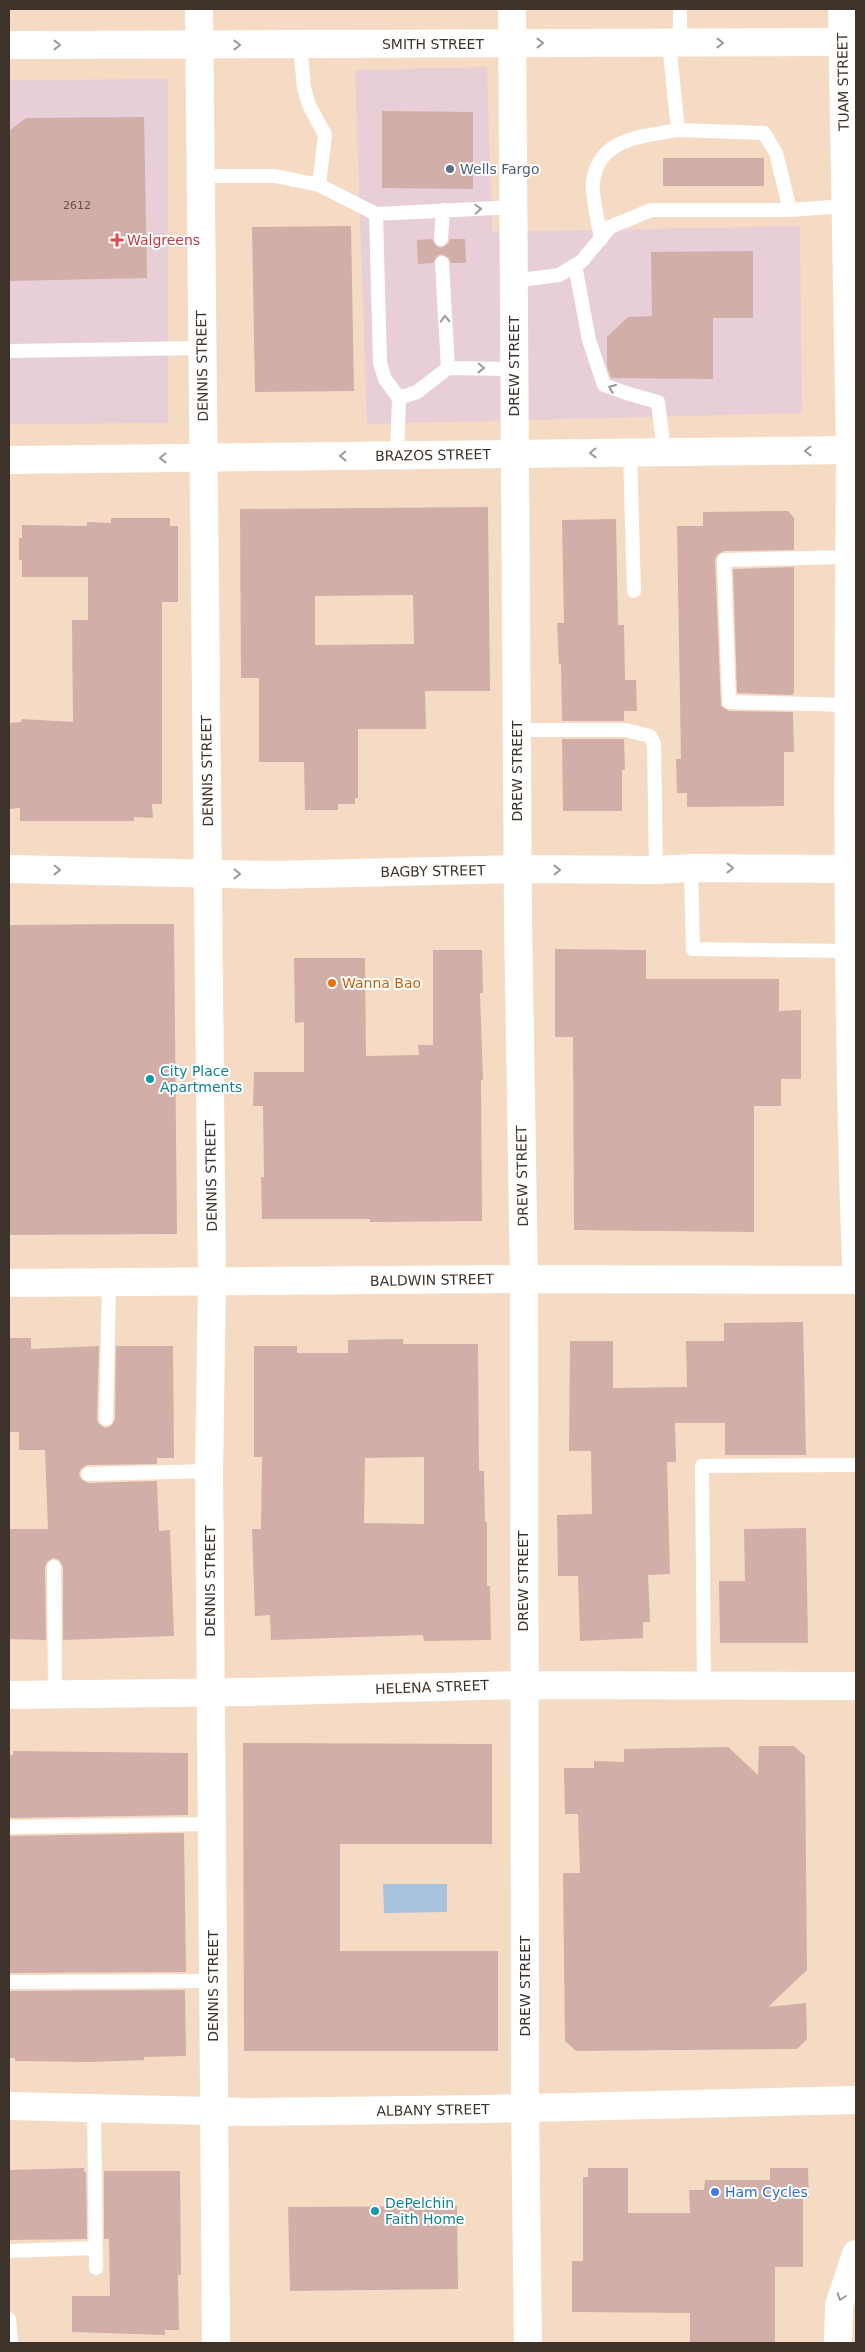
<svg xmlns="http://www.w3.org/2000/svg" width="865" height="2352" font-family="'DejaVu Sans',sans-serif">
<rect width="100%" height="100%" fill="#f5dbc4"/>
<!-- commercial -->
<path fill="#e8ced7" d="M 487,67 L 492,232 L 800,226 L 802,413 L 367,424 L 355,70 Z
M 168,79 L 168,423 L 9,424 L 9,80 Z"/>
<!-- water -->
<path fill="#a8c1dc" d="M 383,1884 L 447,1884 L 447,1912 L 384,1913 Z"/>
<!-- building -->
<path fill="#d1aea7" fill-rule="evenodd" d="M 382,111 L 473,112 L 473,189 L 382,188 Z
M 144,117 L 147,278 L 9,281 L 9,131 L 26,118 Z
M 663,158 L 764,158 L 764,186 L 663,186 Z
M 351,226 L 354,391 L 255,392 L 252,227 Z
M 432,239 L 436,246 L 441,248 L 448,244 L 450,239 L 465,239 L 466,263 L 451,263 L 449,258 L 442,254 L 437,256 L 433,263 L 418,264 L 417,240 Z
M 753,251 L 753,318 L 713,318 L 713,379 L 611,378 L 607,366 L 607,337 L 628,317 L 652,316 L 651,252 Z
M 488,507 L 490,691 L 425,691 L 426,729 L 358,729 L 358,798 L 355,798 L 355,804 L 338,804 L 338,810 L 305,810 L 304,762 L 259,762 L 259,678 L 241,678 L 240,509 ZM 413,595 L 414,644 L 315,645 L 315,596 Z
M 788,511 L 794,518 L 794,550 L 724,551 L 717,555 L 715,560 L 721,706 L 729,711 L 793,712 L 794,752 L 784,752 L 784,806 L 687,807 L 687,793 L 677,793 L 676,759 L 681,759 L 677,526 L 703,526 L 703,512 Z
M 111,518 L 170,518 L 170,526 L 178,526 L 178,602 L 162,602 L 162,804 L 152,804 L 153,818 L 134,817 L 134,821 L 20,821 L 20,808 L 9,809 L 9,723 L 21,722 L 22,719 L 73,722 L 72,620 L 88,620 L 88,577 L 22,577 L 22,560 L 19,560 L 19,538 L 22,538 L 22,525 L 87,526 L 87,522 L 111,523 Z
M 616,519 L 618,625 L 624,625 L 625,680 L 636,680 L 637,711 L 624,711 L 624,721 L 562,721 L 561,664 L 559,664 L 557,623 L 564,623 L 562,520 Z
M 794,567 L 794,692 L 793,695 L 737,693 L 733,569 Z
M 562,739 L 624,739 L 625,770 L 622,770 L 622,811 L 563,811 Z
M 128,924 L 174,924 L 177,1234 L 9,1235 L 9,925 Z
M 555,949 L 646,950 L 646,979 L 779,979 L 779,1011 L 801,1010 L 801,1079 L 781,1079 L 781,1106 L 754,1106 L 754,1232 L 574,1230 L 573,1037 L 555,1037 Z
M 433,950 L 482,950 L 483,993 L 480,993 L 483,1080 L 481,1080 L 482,1221 L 370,1222 L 370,1219 L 262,1219 L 261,1177 L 264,1177 L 263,1106 L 253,1106 L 254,1072 L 304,1072 L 304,1022 L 295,1023 L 294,958 L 365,958 L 366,1056 L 419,1055 L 418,1045 L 433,1045 Z
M 803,1322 L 806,1455 L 725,1455 L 725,1423 L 675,1423 L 676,1462 L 667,1462 L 670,1574 L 648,1575 L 650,1622 L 643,1622 L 643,1638 L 580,1641 L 578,1576 L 558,1576 L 557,1515 L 592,1514 L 591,1451 L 569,1451 L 570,1341 L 613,1341 L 613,1388 L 687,1387 L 686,1341 L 724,1341 L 724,1323 Z
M 9,1338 L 31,1338 L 31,1349 L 99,1346 L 97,1419 L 99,1424 L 105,1428 L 111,1426 L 115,1419 L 116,1346 L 173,1346 L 174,1458 L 157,1458 L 157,1464 L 87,1465 L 81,1469 L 79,1474 L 81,1479 L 88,1483 L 157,1481 L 159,1531 L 170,1530 L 174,1636 L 63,1640 L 63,1567 L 59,1560 L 53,1558 L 47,1562 L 45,1567 L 46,1640 L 9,1639 L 9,1529 L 48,1529 L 45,1450 L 19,1450 L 19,1432 L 9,1432 Z
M 403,1339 L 403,1344 L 478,1344 L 479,1471 L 484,1471 L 485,1522 L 487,1522 L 487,1586 L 490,1586 L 491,1640 L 424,1641 L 423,1635 L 271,1640 L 270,1615 L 255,1616 L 252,1529 L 261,1529 L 262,1457 L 254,1457 L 254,1346 L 297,1346 L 297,1353 L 348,1353 L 348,1340 ZM 424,1457 L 424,1524 L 364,1523 L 365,1458 Z
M 806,1528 L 808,1643 L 720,1643 L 719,1581 L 745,1581 L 744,1529 Z
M 243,1743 L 492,1744 L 492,1844 L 340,1844 L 340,1951 L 498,1951 L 498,2051 L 244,2051 Z
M 759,1746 L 794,1746 L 805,1756 L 807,1970 L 768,2007 L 806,2003 L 807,2039 L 797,2049 L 576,2051 L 565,2041 L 563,1873 L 580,1873 L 578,1814 L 565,1814 L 564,1768 L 594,1768 L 594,1761 L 624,1762 L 624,1749 L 728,1747 L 758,1775 Z
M 13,1751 L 188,1753 L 188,1815 L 9,1818 L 9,1755 L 13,1755 Z
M 184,1833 L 186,1972 L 9,1973 L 9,1836 Z
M 185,1990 L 186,2056 L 144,2057 L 144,2060 L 90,2062 L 15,2061 L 15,2058 L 9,2058 L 9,1991 Z
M 84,2168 L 84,2172 L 86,2172 L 87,2239 L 9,2240 L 9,2170 Z
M 588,2168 L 628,2168 L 628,2213 L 690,2213 L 689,2190 L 704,2190 L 705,2180 L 770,2180 L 770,2168 L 808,2168 L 809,2198 L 803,2198 L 803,2267 L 775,2267 L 775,2343 L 690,2343 L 690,2313 L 572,2312 L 572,2261 L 583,2261 L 583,2177 L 588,2177 Z
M 104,2171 L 180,2171 L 181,2275 L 178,2275 L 179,2330 L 165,2330 L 165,2335 L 72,2332 L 72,2296 L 110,2296 L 109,2239 L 104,2239 Z
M 457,2206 L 458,2289 L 290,2291 L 288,2207 Z"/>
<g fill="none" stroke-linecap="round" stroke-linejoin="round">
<!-- lane -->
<path stroke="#fff" stroke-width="14" d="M 669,43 L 678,130 L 764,133 L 776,153 L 790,210
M 680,43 L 680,9
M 300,45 L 304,88 L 309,105 L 325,135 L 319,185
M 201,176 L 275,176 L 319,185 L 376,214 L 380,363 L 385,379 L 399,398 L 397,456
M 376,214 L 513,207
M 441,239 L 443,210
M 601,239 C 599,225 591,194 593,181 C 600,137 642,137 678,130
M 442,263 L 448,368
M 575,265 L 589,340 L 604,385 L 626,393 L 658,402 L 664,452
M 513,281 L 559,275 L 582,261 L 610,227 L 651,210 L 790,210 L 845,206
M 9,351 L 202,348
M 399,398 L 417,392 L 448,368 L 514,369
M 630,453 L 634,591
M 848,705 L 729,702 L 724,560 L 849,557
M 517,730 L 625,730 L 650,736 L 654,744 L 656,870
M 691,868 L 693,949 L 849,951
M 106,1419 L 109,1282
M 88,1474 L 209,1471
M 54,1567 L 55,1695
M 704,1686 L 702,1466 L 856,1465
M 9,1827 L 212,1824
M 9,1982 L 213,1981
M 94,2108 L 96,2268
M 9,2251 L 95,2248
M 9,2319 L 11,2343"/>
<!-- street -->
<path stroke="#fff" stroke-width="28" d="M 199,9 L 212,1282 L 209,1471 L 216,2343
M 512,9 L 518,920 L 524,1279 L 525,2108 L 528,2343
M 842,9 L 850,450
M 9,1283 L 524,1279 L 856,1280
M 9,1695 L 246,1692 L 523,1685 L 856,1686
M 9,2106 L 248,2112 L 484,2109 L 856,2100"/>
<!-- secondary -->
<path stroke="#fff" stroke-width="28" d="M 9,45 L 856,42
M 850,450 C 848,722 846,993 856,1264
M 9,460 L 856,450
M 9,869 L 272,875 L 518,869 L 656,870 L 691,868 L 856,869
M 838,2343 L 839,2305 L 856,2254"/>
</g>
<!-- one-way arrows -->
<defs><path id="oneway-chevron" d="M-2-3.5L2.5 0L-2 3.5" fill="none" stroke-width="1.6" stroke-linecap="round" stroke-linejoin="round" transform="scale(1.25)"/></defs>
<g stroke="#9e9994">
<use href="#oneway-chevron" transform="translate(540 43)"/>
<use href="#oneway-chevron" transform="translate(720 43)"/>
<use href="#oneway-chevron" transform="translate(57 45)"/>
<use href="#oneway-chevron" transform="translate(237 45)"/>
<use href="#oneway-chevron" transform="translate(478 209) rotate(-3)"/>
<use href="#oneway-chevron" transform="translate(445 319) rotate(-93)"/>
<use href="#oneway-chevron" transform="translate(481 368) rotate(1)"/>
<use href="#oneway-chevron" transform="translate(612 388) rotate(-157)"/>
<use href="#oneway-chevron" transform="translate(808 451) rotate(179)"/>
<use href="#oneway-chevron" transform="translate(593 453) rotate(179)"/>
<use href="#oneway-chevron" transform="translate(343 456) rotate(179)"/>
<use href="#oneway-chevron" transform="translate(163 458) rotate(179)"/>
<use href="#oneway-chevron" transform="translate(730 868)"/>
<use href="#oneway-chevron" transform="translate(57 870) rotate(1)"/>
<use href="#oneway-chevron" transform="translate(557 870)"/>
<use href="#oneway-chevron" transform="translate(237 874) rotate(1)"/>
<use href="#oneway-chevron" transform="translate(841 2297) rotate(108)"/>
</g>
<!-- markers -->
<circle fill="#5c6f8a" stroke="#fff" stroke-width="2" cx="450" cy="169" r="5"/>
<path fill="#e0444e" stroke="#fff" stroke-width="2" d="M114.5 232.5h5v5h5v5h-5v5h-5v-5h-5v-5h5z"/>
<circle fill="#e8710a" stroke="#fff" stroke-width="2" cx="332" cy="983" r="5"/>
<g fill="#0f9aa8" stroke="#fff" stroke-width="2">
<circle cx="150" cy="1079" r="5"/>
<circle cx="375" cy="2211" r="5"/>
</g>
<circle fill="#3f7fe0" stroke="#fff" stroke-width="2" cx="715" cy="2192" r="5"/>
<g text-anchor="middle" stroke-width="4" stroke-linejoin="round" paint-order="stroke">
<!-- number labels -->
<g font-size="11" fill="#635249">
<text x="77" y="209">2612</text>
</g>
<!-- street labels -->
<g font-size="14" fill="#3e332a" stroke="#fff">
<text x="433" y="49">SMITH STREET</text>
<text transform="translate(843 82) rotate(-91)" y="5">TUAM STREET</text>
<text transform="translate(202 366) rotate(-91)" y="5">DENNIS STREET</text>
<text transform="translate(514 366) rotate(-90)" y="5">DREW STREET</text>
<text transform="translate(433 455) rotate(-1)" y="5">BRAZOS STREET</text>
<text transform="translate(207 771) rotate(-91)" y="5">DENNIS STREET</text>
<text transform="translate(517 771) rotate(-90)" y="5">DREW STREET</text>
<text transform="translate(433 871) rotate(-1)" y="5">BAGBY STREET</text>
<text transform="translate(211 1176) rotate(-91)" y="5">DENNIS STREET</text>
<text transform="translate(522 1176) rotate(-91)" y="5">DREW STREET</text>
<text transform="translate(432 1280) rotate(-1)" y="5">BALDWIN STREET</text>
<text transform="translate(210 1581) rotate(-90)" y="5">DENNIS STREET</text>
<text transform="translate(523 1581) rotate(-90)" y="5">DREW STREET</text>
<text transform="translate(432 1687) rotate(-2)" y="5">HELENA STREET</text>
<text transform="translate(213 1986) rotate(-90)" y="5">DENNIS STREET</text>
<text transform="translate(525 1986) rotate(-90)" y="5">DREW STREET</text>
<text transform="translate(433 2110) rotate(-1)" y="5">ALBANY STREET</text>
</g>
<!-- service labels -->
<g font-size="14" fill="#4e5e75" stroke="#fff" text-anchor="start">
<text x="460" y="174">Wells Fargo</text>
</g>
<!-- health labels -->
<g font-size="14" fill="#be3a42" stroke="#fff" text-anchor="start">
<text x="127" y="245">Walgreens</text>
</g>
<!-- food labels -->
<g font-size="14" fill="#c56008" stroke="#fff" text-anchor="start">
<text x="342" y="988">Wanna Bao</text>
</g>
<!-- culture labels -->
<g font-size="14" fill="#0d838f" stroke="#fff" text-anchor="start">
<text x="160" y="1076">City Place<tspan x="160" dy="16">Apartments</tspan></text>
<text x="385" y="2208">DePelchin<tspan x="385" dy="16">Faith Home</tspan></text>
</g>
<!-- shop labels -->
<g font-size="14" fill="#366cbe" stroke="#fff" text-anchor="start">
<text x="725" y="2197">Ham Cycles</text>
</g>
</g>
<!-- border -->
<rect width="865" height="2352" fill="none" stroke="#3e332a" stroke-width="20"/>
</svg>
